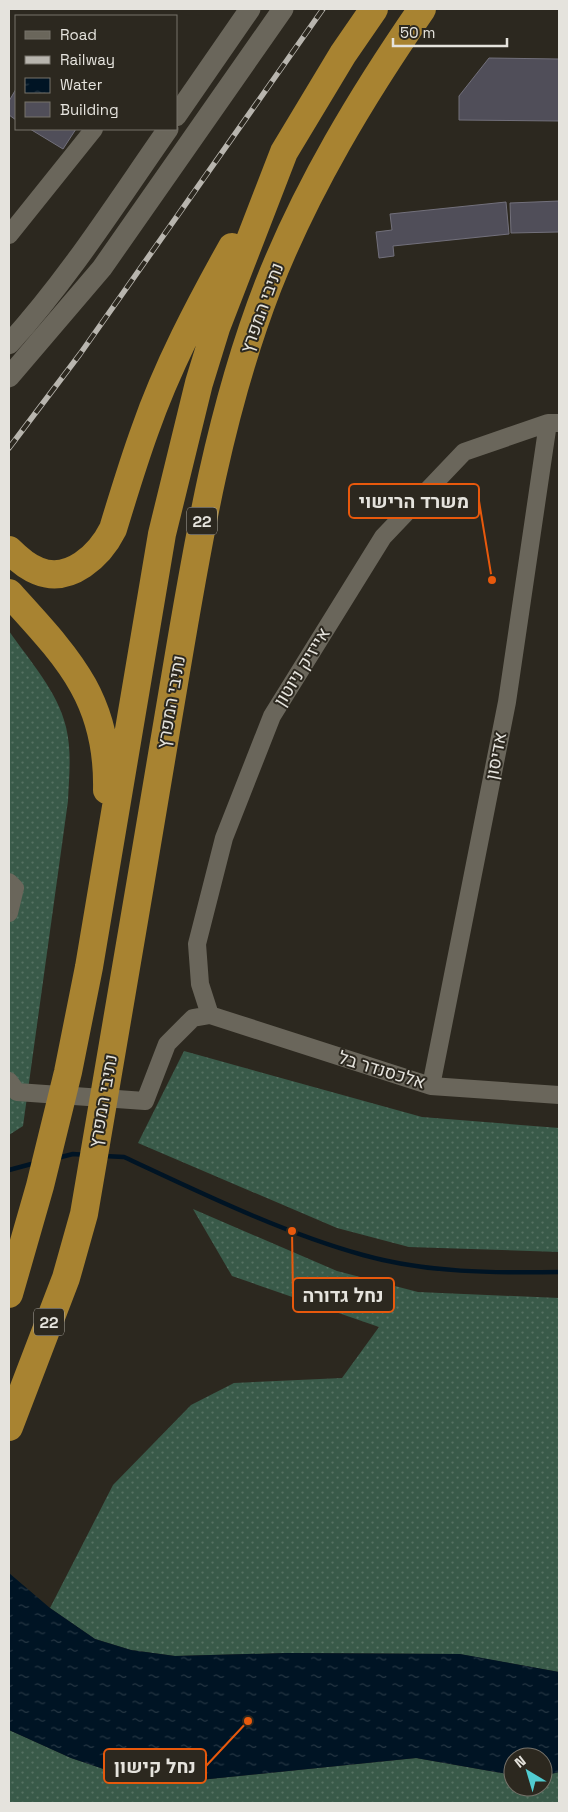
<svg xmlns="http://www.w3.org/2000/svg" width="568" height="1812" font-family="'Space Grotesk',Heebo,sans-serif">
<defs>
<pattern id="grass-dots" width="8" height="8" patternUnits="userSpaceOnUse" patternTransform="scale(1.25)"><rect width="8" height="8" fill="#395a49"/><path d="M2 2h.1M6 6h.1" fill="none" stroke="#567263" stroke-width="1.8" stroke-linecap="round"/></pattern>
<pattern id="water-ripples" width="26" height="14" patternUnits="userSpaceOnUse" patternTransform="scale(1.25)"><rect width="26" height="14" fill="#001424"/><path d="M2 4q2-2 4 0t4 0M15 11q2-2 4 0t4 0" fill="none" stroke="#253643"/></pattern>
</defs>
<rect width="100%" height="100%" fill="#2c281f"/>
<!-- grass -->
<path fill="url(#grass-dots)" d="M 9,631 C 29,660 58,692 66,727 C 72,752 69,776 68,801 L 23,1126 L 9,1135 Z
M 184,1051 L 422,1117 L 559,1128 L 559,1252 L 409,1247 L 337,1228 L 138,1143 Z
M 193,1209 L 337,1271 L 418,1292 L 559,1298 L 559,1672 L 459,1654 L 287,1653 L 175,1656 L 131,1650 L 95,1639 L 50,1608 L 113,1485 L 191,1405 L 234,1383 L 342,1378 L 379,1327 L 232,1276 Z
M 9,1730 L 71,1758 L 142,1782 L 190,1781 L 416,1758 L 513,1775 L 513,1787 L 543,1787 L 543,1776 L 559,1772 L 559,1803 L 9,1803 Z"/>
<!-- water -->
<path fill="url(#water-ripples)" d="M 9,1573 L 50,1608 L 95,1639 L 131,1650 L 175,1656 L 287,1653 L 460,1654 L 559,1672 L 559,1772 L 543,1776 L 543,1757 L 513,1757 L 513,1775 L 416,1758 L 190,1781 L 142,1782 L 71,1758 L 9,1730 Z"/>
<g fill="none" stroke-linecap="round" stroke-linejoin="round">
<!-- stream -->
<path stroke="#001424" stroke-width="4.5" d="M 104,1156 L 124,1157 C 199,1192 283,1233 363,1255 C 427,1273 494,1273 559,1272
M 57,1158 L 73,1154 L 87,1155
M 9,1170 L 35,1163"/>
</g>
<!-- building -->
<path fill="#504e59" stroke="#72707b" d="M 489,58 L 559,59 L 559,121 L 459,120 L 459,96 Z
M 16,89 L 16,120 L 9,115 L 9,101 Z
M 30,129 L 76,129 L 63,149 Z
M 559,201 L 559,232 L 511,233 L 510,203 Z
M 506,202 L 509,234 L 393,246 L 394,256 L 379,258 L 376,232 L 392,230 L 390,214 Z"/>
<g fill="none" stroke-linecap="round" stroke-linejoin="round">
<!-- minor -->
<path stroke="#6a665b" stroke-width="18" d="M 9,235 L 94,129
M 9,882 L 15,888 L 9,913
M 210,1015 L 200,984 L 197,944 L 224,838 L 272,716 L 383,537 L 464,452 L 548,423 L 559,423
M 9,1081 L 17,1092 L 145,1101 L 167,1044 L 193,1018 L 210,1015 L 431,1086 L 559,1095
M 431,1086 L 507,702 L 548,423"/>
<!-- tertiary -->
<path stroke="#6a665b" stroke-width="21" d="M 176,116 L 250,9
M 9,344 C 69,278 117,202 168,129
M 9,377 L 102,268 L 283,9"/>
<!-- motorway -->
<path stroke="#a88331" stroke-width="28" d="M 9,550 C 17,558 27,567 38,571 C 70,584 100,555 113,529 C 123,496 133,463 145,430 C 167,367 199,306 232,247
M 9,593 C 67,657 109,698 107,790
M 9,1294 L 40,1186 L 68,1072 L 89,967 L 162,534 L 199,383 L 216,328 L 284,152 L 343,54 L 374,9
M 9,1427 L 66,1278 L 84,1214 C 113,1050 140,884 168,719 C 193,573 214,425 268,286 C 307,187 362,96 422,9"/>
<!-- rail casing -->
<g stroke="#b8b5ae" stroke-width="5.5">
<path id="rail" d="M 9,448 L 80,354 L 323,9"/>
</g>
<!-- rail -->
<use href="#rail" stroke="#2c281f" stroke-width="4" stroke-dasharray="11" stroke-linecap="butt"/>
</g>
<g text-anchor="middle" stroke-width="4" stroke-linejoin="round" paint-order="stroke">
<!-- shield labels -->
<g fill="#2c281f" stroke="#aeaba4" stroke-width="1">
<rect x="187" y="507.5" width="30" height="27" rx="4"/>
<rect x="34" y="1308.5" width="30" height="27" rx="4"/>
</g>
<g font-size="16" font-weight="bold" fill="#e5e3dd">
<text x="202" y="527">22</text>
<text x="49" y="1328">22</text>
</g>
<!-- street labels -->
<g font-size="18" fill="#e5e3dd" stroke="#2c281f">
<text transform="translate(262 308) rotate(-70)" y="6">נתיבי המפרץ</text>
<text transform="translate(302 667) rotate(-58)" y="6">אייזיק ניוטון</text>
<text transform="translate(171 702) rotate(-80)" y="6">נתיבי המפרץ</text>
<text transform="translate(496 756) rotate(-79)" y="6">אדיסון</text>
<text transform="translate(382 1070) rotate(17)" y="6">אלכסנדר בל</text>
<text transform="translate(103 1101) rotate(-80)" y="6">נתיבי המפרץ</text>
</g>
</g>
<!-- callouts -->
<path fill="none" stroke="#e8590c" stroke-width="2" d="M492 580L479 501M292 1231L293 1295M248 1721L206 1766"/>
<g fill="#e8590c" stroke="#2c281f" stroke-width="2">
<circle cx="492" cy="580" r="5"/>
<circle cx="292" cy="1231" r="5"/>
<circle cx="248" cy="1721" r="5"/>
</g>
<g fill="#2c281f" stroke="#e8590c" stroke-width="2">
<rect x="349" y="484" width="130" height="34" rx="5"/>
<rect x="293" y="1278" width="101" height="34" rx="5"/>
<rect x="104" y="1749" width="102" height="34" rx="5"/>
</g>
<g font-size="19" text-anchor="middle" font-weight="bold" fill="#e5e3dd">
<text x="414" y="508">משרד הרישוי</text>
<text x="343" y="1302">נחל גדורה</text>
<text x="155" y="1773">נחל קישון</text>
</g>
<!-- border -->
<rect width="568" height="1812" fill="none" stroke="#e5e3dd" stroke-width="20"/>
<!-- legend -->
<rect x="15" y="15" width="162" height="115" fill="#2c281f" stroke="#76736b"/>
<rect x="25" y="31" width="25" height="8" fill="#6a665b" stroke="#76736b"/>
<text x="60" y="40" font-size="15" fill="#e5e3dd">Road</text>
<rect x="25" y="56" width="25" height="8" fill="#b8b5ae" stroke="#76736b"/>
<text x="60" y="65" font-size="15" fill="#e5e3dd">Railway</text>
<rect x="25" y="78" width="25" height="15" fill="url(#water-ripples)" stroke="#76736b"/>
<text x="60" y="90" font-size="15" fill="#e5e3dd">Water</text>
<rect x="25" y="102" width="25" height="15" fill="#504e59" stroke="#76736b"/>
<text x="60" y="115" font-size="15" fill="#e5e3dd">Building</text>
<!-- north arrow -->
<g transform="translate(528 1772) rotate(322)"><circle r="24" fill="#2c281f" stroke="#76736b"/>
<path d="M0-4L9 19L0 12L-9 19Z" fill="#51ccd1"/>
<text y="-8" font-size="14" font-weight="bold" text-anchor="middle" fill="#e5e3dd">N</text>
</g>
<!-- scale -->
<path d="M393 38v8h114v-8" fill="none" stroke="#e5e3dd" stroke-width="2.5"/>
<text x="400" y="38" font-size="15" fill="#e5e3dd" stroke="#2c281f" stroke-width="4" paint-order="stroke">50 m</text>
</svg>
